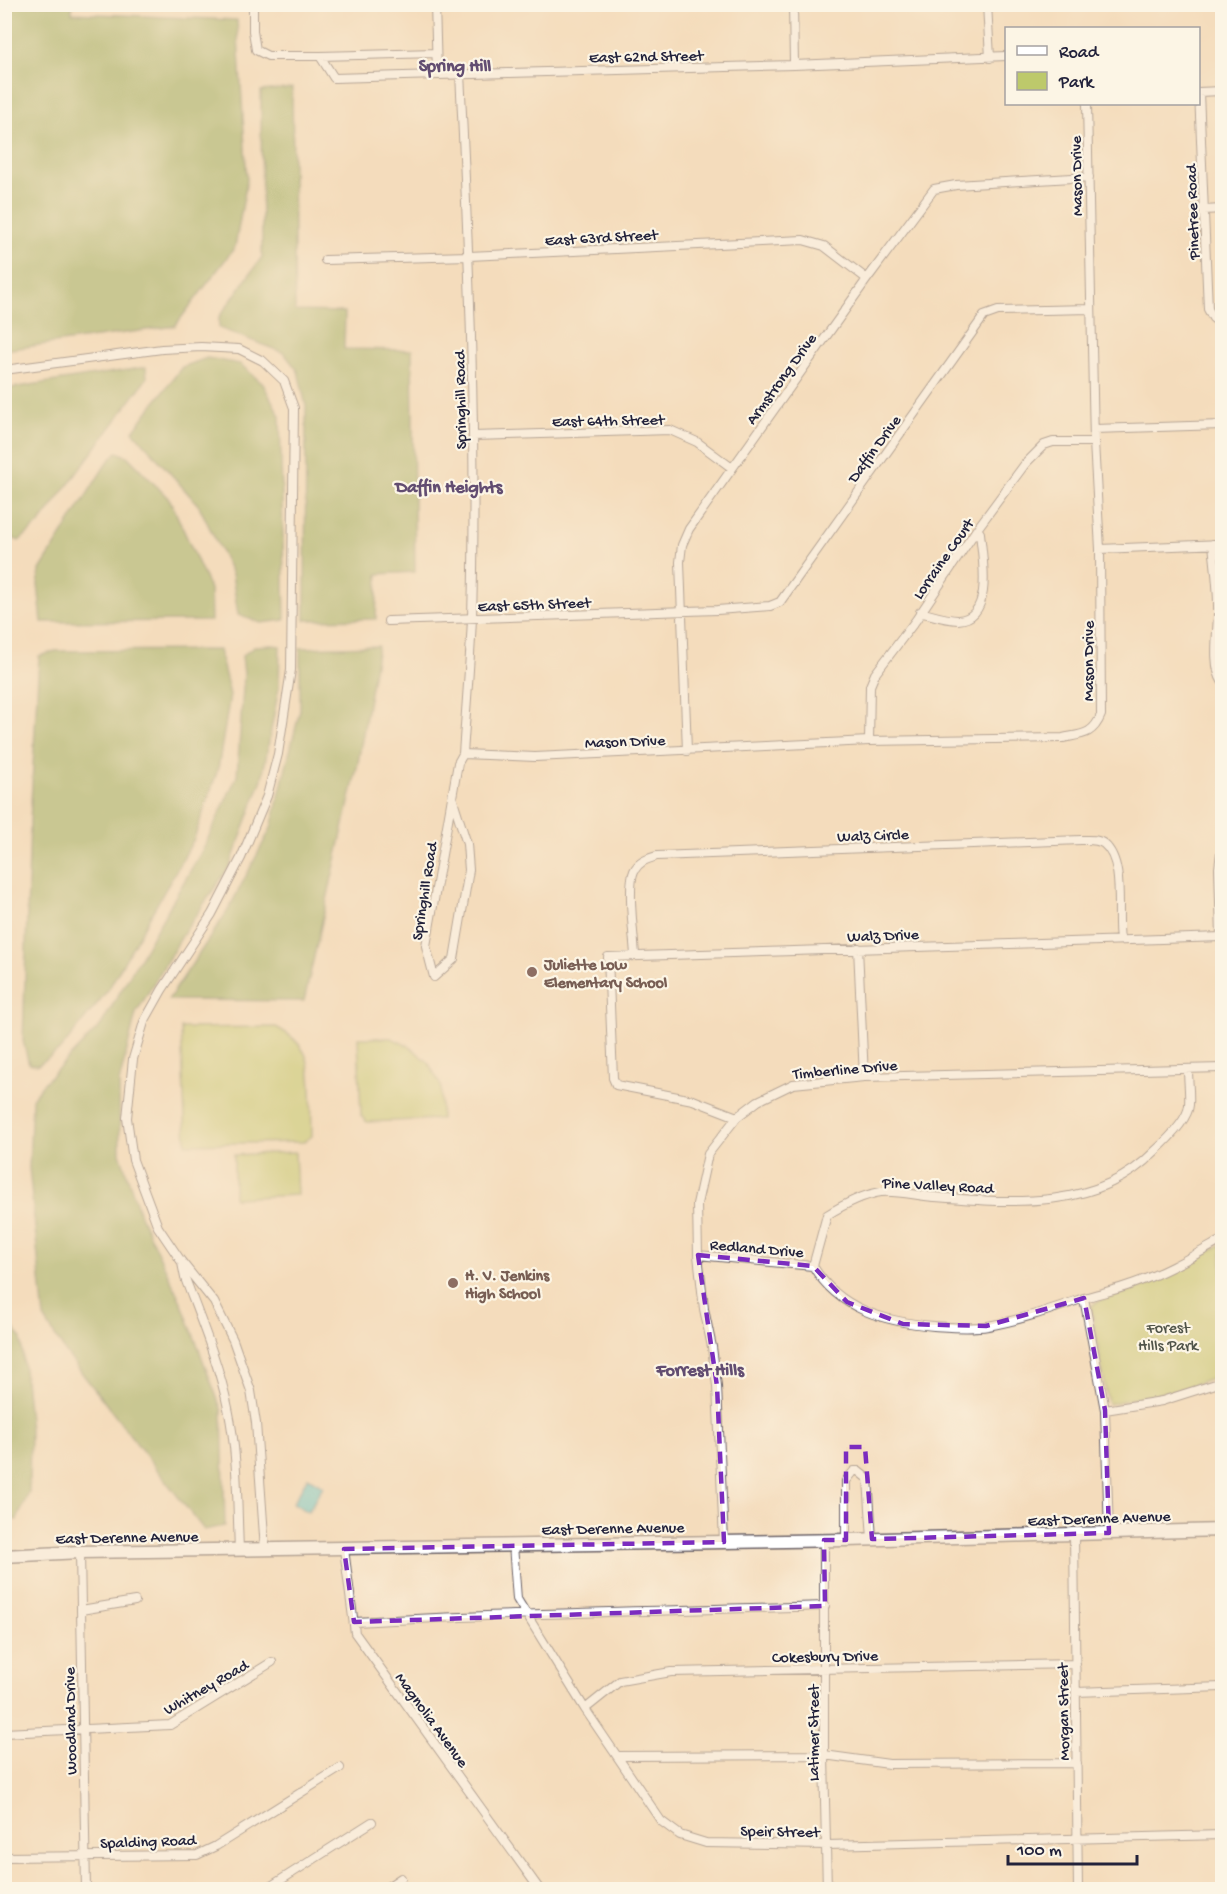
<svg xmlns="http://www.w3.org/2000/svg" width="1227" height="1894" font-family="'Gochi Hand',sans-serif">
<rect width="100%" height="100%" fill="#fcf5e5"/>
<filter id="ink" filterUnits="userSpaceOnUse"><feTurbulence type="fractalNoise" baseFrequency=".0167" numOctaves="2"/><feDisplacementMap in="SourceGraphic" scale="12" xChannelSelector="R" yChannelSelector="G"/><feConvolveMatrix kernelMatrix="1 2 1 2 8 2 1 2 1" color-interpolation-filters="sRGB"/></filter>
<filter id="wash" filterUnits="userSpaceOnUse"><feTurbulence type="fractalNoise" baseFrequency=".008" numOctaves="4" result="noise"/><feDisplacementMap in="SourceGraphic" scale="24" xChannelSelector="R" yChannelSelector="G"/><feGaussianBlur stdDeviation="1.35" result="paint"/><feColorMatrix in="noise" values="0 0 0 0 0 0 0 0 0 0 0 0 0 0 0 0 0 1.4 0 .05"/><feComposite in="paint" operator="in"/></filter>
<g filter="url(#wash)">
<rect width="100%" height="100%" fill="#f4dcbc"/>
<!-- green -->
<path fill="#bdc96b" stroke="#707653" stroke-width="1.5" d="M 276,1027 C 289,1034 300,1042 306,1056 C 313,1073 311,1116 312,1136 L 304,1142 L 186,1144 L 181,1028 Z
M 358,1038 L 391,1038 L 409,1046 L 428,1062 L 441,1086 L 441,1119 L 367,1122 L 361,1116 Z
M 295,1152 L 297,1195 L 234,1198 L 234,1155 Z
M 1222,1244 L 1222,1374 L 1185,1388 L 1108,1404 L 1091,1307 L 1096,1302 L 1146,1285 Z"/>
<!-- forest -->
<path fill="#96ad5f" stroke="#5c684d" stroke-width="1.5" d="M 4,5 L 72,5 L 72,13 L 237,20 L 247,180 L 235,247 L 175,326 L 5,350 Z
M 292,88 L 295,311 L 345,312 L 344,349 L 412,350 L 415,572 L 378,574 L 376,619 L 305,620 L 306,406 L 298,371 L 284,353 L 219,328 L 219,317 L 262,257 L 261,91 Z
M 207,358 L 240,364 L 263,384 L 280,416 L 285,620 L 261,623 L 238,615 L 232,574 L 199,506 L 133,431 L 182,367 Z
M 146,367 L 147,378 L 40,523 L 19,541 L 5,535 L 5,389 Z
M 117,452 L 127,456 L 170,500 L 210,589 L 211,621 L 42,622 L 38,584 L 40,570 L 106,464 Z
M 272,645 L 280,646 L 279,687 L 262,779 L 230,866 L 185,931 L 136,1013 L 119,1083 L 120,1153 L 140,1215 L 182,1304 L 222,1411 L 225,1526 L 204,1530 L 64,1350 L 44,1318 L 29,1168 L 32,1099 L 40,1087 L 101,1025 L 203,849 L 237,776 L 244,674 L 242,656 L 255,646 Z
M 378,646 L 358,763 L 304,1001 L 168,1000 L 227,912 L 271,828 L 300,710 L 300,648 Z
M 219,650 L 230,695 L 218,769 L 194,839 L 108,990 L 61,1049 L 38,1065 L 29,1064 L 23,1041 L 30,821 L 39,656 L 55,651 Z
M 5,1318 L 21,1338 L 30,1430 L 29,1492 L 17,1520 L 5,1518 Z"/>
<!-- water -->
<path fill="#5bc8cf" stroke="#3e7585" stroke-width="1.5" d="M 308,1477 L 323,1486 L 308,1512 L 293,1503 Z"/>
</g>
<g filter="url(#ink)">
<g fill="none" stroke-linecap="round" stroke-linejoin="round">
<!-- minor casing -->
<g stroke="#6c6368" stroke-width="10">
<path id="minor" d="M 253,4 L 253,31 L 256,50 L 268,56 L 320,56 L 334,78 L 794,65 L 1006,56
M 435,4 L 437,74
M 793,4 L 794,65
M 987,4 L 990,58
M 435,5 L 447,4
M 320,56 L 436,53
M 1198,92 L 1222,91
M 1199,92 L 1208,309 L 1213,318 L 1222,325
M 1204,210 L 1222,209
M 325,260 L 469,256 L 803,240 L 824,246 L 867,279
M 4,370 L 162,349 L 201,347 L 239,349 L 263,361 L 284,381 L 294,408 L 291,670 L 278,754 L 267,796 L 241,858 L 212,914 L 162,990 L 144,1022 L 133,1059 L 127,1118 L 133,1160 L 158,1227 L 181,1261 L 214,1302 L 233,1340 L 251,1391 L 256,1423 L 265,1550
M 1094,429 L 1222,425
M 473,436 L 670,430 L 697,442 L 732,468
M 1213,544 C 1215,565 1218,586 1218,606 C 1219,626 1211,664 1222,681
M 1100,549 L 1222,544
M 920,612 C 932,615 946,620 958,620 C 995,618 982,556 980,533 L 977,529
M 388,621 L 717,610 L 770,606 L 780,602 L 984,316 L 998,311 L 1091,309
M 869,741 L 870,686 L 875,674 L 916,620 L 977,529 L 1025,464 L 1044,445 L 1053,442 L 1094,442
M 687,751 L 680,562 L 682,545 L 689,529 L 867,279 L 934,189 L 956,185 L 1089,177
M 463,754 L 535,757 L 869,741 L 1063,738 C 1082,734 1093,735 1101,715 L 1100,549 L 1094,442 L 1087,104
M 452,797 L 467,844 L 469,870 L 454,959 L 434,977 L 426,946 L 458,763 L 463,754 C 466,709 470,664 472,618 C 477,437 469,255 460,73
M 1221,937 L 1219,868 L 1222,844
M 858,948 L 864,1077
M 635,956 C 634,936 627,887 634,871 C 639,861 648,859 657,856 L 1081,840 C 1088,840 1098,839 1104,844 C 1126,862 1116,914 1120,939
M 1188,1069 C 1188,1081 1190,1094 1189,1105 C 1188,1120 1165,1142 1154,1152 C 1097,1211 1010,1203 935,1197 C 919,1196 895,1190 881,1192 C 861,1195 843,1205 827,1215 L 813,1266 C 839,1310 886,1322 934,1326 C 951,1327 970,1329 988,1326 C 1021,1320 1052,1309 1084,1298 C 1100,1293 1117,1290 1132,1284 C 1164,1273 1193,1256 1222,1240
M 737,1117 L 693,1100 L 616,1085 L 613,1078 L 608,957 L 1222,937
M 698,1255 L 813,1266
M 182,1263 L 185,1278 C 201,1321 219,1364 228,1408 C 238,1455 237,1503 239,1550
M 1084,1298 L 1105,1410 L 1109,1533
M 1105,1410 L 1162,1401 L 1222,1382
M 1074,1534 L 1078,1890
M 824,1540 L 824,1755 L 827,1890
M 846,1540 L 846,1481 L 854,1471 L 858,1471 L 868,1479 L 872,1539
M 724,1542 L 717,1386 L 712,1347 L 704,1309 L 698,1255 L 697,1204 L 708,1154 L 737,1117 L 758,1101 L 793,1084 L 864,1077 L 1222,1068
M 513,1545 L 517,1599 L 585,1709 L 661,1821 L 680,1835 L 706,1843 L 827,1845 L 1222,1835
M 344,1549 L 355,1633 L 540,1890
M 80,1552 L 86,1890
M 81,1610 L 135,1601
M 354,1622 C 510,1613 668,1611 825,1606
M 1076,1692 L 1222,1687
M 585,1709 L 620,1681 L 671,1672 L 1076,1664
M 4,1733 L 170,1725 L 272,1662
M 617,1756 L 824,1755 L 889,1764 L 1077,1763
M 4,1857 L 197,1855 L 216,1846 L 340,1768
M 265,1890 L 372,1822
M 383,1890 L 401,1878"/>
</g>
<!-- primary casing -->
<g stroke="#6c6368" stroke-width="15">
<path id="primary" d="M 4,1556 L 80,1552 L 846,1540 L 1222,1530"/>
</g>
<!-- motorway casing -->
<g stroke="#6c6368" stroke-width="16">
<path id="motorway" d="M 4,1556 L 5,1556"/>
</g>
<!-- minor -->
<use href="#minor" stroke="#fff" stroke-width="8"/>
<!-- primary -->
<use href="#primary" stroke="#fff" stroke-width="12"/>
<!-- motorway -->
<use href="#motorway" stroke="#fff" stroke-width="14"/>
</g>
</g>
<!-- marked area -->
<path d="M0 0H1227V1894H0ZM 698,1255 L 813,1266 L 847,1302 L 903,1324 L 986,1326 L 1084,1298 L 1105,1410 L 1109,1533 L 872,1539 L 865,1447 L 846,1447 L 846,1540 L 824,1540 L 825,1606 L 354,1622 L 344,1549 L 724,1542 L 717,1386 Z" fill="#f4dcbc" fill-opacity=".55" fill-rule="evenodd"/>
<path fill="none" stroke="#7b2cbf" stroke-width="4.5" stroke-dasharray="12 8" stroke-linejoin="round" d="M 698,1255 L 813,1266 L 847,1302 L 903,1324 L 986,1326 L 1084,1298 L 1105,1410 L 1109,1533 L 872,1539 L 865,1447 L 846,1447 L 846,1540 L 824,1540 L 825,1606 L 354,1622 L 344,1549 L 724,1542 L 717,1386 Z"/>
<!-- markers -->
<g fill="#8d6e63" stroke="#fcf5e5" stroke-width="2">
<circle cx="532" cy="972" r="6"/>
<circle cx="453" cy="1283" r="6"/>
</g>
<g text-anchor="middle" stroke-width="4.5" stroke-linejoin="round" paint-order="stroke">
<!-- street labels -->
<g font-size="16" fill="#22223b" stroke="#fcf5e5">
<text transform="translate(646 55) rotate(-1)" y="6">East 62nd Street</text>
<text transform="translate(1075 176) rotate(-91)" y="6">Mason Drive</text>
<text transform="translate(1191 212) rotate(-92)" y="6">Pinetree Road</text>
<text transform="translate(601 236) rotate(-3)" y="6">East 63rd Street</text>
<text transform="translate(780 378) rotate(-54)" y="6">Armstrong Drive</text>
<text transform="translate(459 400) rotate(-91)" y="6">Springhill Road</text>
<text transform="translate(608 419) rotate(-1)" y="6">East 64th Street</text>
<text transform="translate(873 448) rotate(-54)" y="6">Daffin Drive</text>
<text transform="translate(942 558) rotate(-55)" y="6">Lorraine Court</text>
<text transform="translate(534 603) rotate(-2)" y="6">East 65th Street</text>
<text transform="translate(1087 661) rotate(-90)" y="6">Mason Drive</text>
<text transform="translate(625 740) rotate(-2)" y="6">Mason Drive</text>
<text transform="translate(873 834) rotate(-2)" y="6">Walz Circle</text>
<text transform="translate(423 891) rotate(-81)" y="6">Springhill Road</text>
<text transform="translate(883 934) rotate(-2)" y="6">Walz Drive</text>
<text transform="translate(845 1068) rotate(-5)" y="6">Timberline Drive</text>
<text transform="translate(938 1184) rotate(3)" y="6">Pine Valley Road</text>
<text transform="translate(757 1247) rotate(5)" y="6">Redland Drive</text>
<text transform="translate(1099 1517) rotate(-2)" y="6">East Derenne Avenue</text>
<text transform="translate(613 1527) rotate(-1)" y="6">East Derenne Avenue</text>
<text transform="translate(127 1536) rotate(-1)" y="6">East Derenne Avenue</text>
<text transform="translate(825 1655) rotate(-1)" y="6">Cokesbury Drive</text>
<text transform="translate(205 1686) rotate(-30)" y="6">Whitney Road</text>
<text transform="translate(1062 1712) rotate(-91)" y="6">Morgan Street</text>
<text transform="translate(433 1719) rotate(54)" y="6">Magnolia Avenue</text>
<text transform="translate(69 1721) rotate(-91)" y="6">Woodland Drive</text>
<text transform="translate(812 1733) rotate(-90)" y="6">Latimer Street</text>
<text transform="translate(780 1830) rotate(1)" y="6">Speir Street</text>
<text transform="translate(148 1840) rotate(-2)" y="6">Spalding Road</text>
</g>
<!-- education labels -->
<g font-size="16" font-weight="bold" fill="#785e54" stroke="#fcf5e5" text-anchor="start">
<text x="544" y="969">Juliette Low<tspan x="544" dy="18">Elementary School</tspan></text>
<text x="465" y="1280">H. V. Jenkins<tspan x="465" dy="18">High School</tspan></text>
</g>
<!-- park labels -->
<g font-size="16" fill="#505449" stroke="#fcf5e5">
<text x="1168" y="1332">Forest<tspan x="1168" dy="18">Hills Park</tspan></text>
</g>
<!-- neighbourhood labels -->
<g font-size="18" font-weight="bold" fill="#624d71" stroke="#fcf5e5">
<text x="455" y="71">Spring Hill</text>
<text x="449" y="492">Daffin Heights</text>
<text x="700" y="1375">Forrest Hills</text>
</g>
</g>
<!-- margin -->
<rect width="1227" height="1894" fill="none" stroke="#fcf5e5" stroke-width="24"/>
<!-- legend -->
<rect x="1005" y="27" width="195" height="78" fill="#fcf5e5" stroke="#a5a1a1" stroke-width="1.5"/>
<rect x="1017" y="46" width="30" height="9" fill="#ffffff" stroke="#a5a1a1" stroke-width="1.5"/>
<text x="1059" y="57" font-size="18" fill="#22223b">Road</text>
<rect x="1017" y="72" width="30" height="18" fill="#bdc96b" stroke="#a5a1a1" stroke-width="1.5"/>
<text x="1059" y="87" font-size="18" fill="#22223b">Park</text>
<!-- scale -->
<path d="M1008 1855v9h129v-9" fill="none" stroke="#22223b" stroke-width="3"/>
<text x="1017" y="1855" font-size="18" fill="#22223b" stroke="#fcf5e5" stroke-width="4.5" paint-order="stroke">100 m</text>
</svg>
